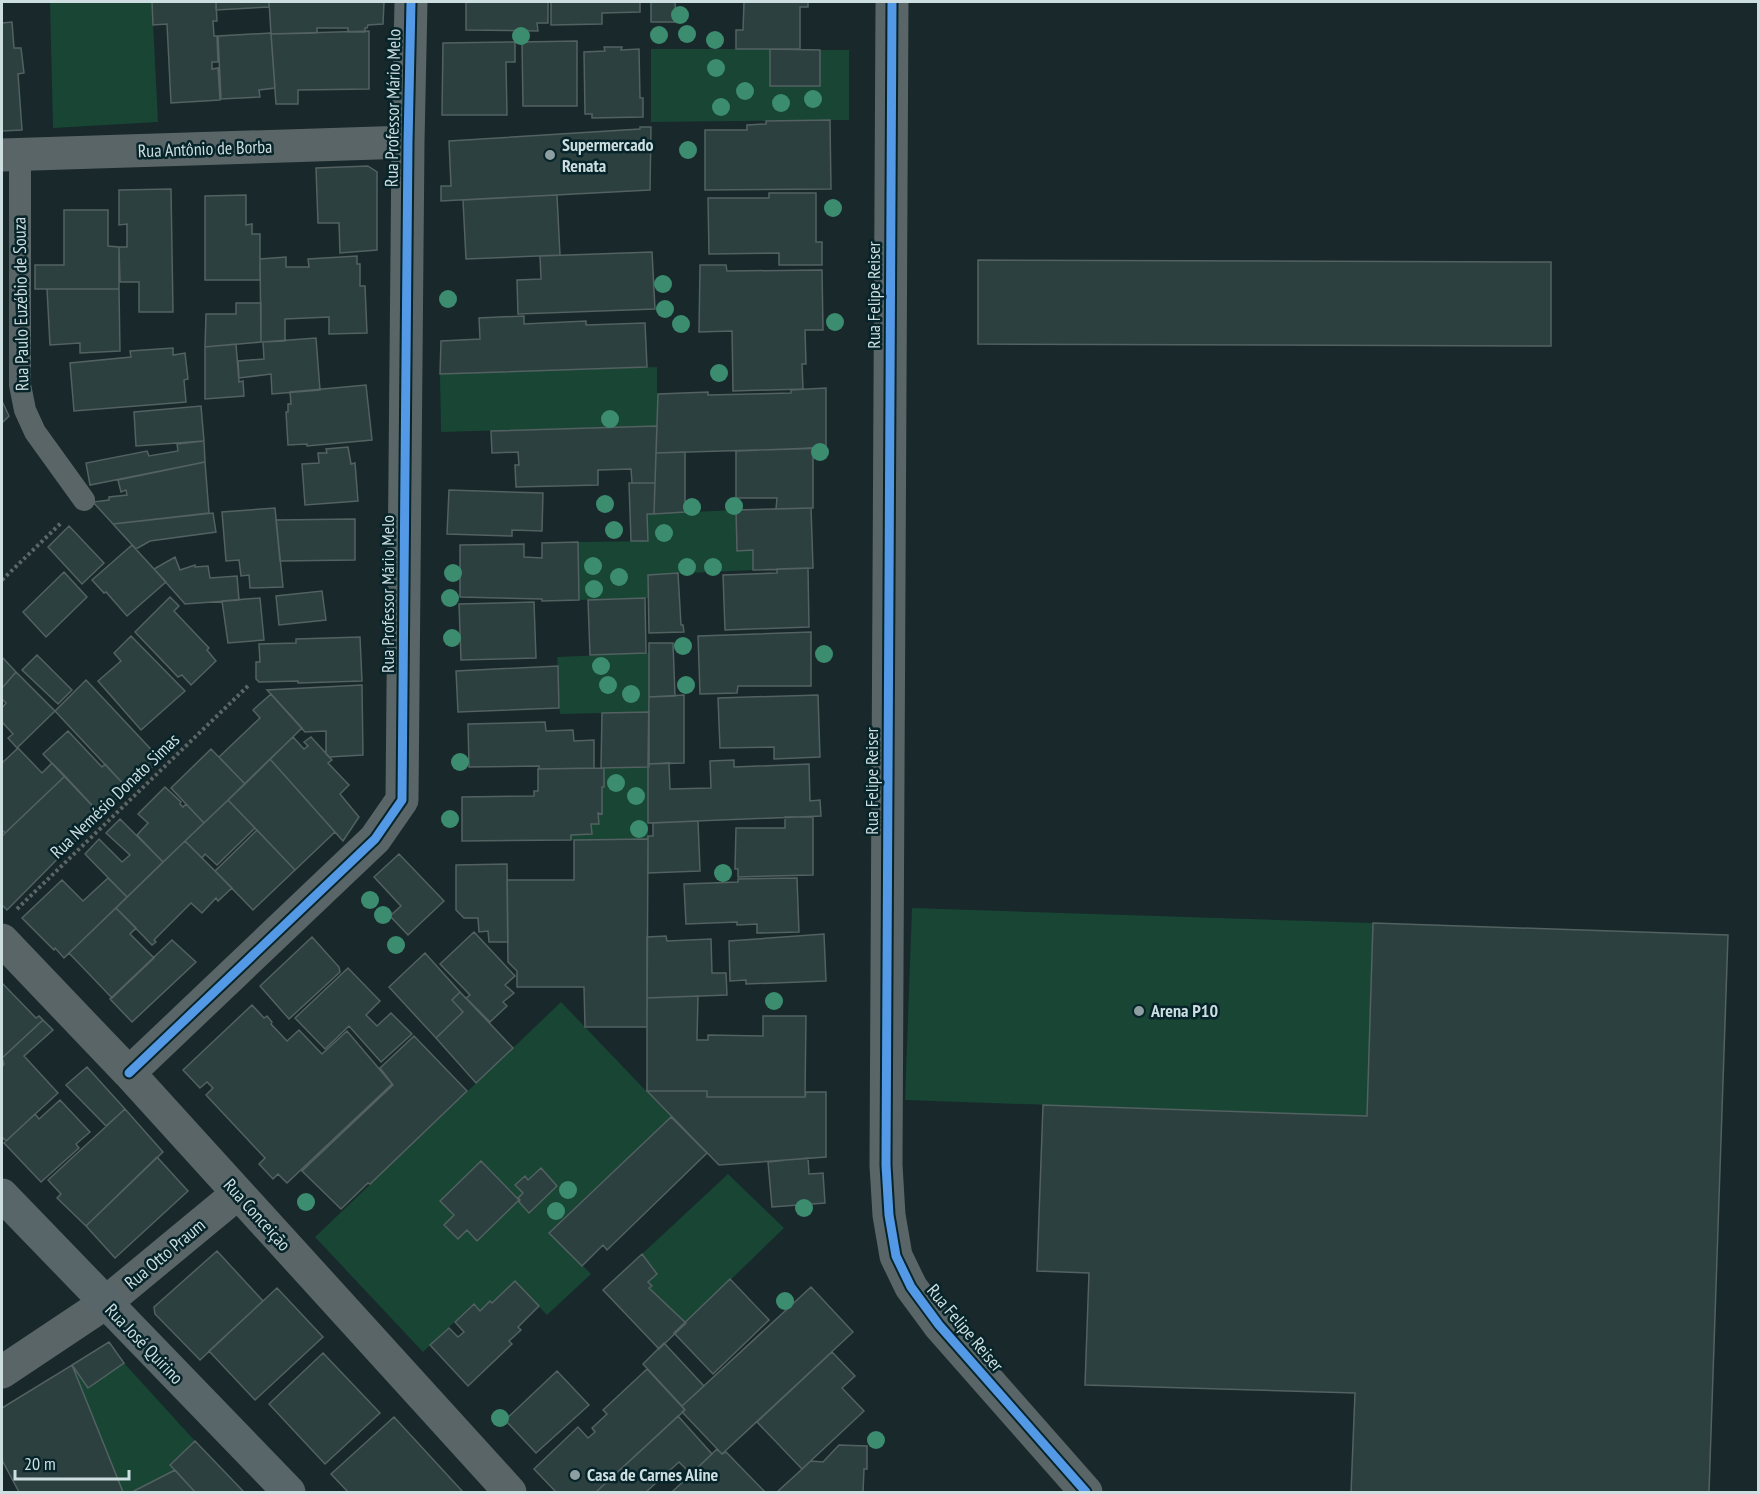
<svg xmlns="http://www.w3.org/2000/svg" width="1760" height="1494" font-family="'PT Sans Narrow',sans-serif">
<rect width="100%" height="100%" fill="#18282b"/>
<!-- green -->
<path fill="#184534" d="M 50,2 L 152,2 L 158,122 L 53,128 Z
M 651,49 L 770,49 L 770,86 L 820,86 L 820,50 L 849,50 L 849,120 L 651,122 Z
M 657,367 L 657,426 L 441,432 L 440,374 Z
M 736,510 L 737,551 L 753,550 L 753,570 L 649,575 L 648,598 L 579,600 L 578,542 L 647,541 L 647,514 Z
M 649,653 L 649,712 L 560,714 L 557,657 Z
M 649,767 L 648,839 L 571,840 L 571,835 L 591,834 L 591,824 L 599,824 L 598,813 L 602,813 L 602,787 L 604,787 L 604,768 Z
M 912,908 L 1373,923 L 1367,1116 L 905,1100 Z
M 561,1002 L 671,1117 L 549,1232 L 591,1274 L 547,1315 L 515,1281 L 492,1303 L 490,1301 L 480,1311 L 473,1304 L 423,1352 L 315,1237 Z
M 728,1174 L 784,1228 L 686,1323 L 649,1288 L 651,1286 L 648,1282 L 657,1274 L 642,1254 Z
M 124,1363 L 195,1441 L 170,1464 L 175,1470 L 132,1492 L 123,1492 L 72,1365 L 88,1388 Z"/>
<!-- building -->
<path fill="#2c4040" stroke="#536161" stroke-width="1.5" d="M 152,2 L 216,2 L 217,21 L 213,21 L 214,36 L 217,36 L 218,62 L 212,62 L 212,69 L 218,68 L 220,100 L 171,103 L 167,24 L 153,25 Z
M 216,2 L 269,2 L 269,7 L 216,10 Z
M 269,2 L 384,2 L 383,24 L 368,25 L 367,28 L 365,28 L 365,32 L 348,32 L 348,28 L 317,28 L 317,33 L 271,34 Z
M 466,2 L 548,2 L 548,23 L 537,23 L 538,31 L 466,30 Z
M 551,2 L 640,2 L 640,12 L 602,13 L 602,24 L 551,25 Z
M 651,2 L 675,2 L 676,22 L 651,22 Z
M 744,2 L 808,2 L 808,7 L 800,7 L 800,49 L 736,49 L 736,30 L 743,30 Z
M 12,22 L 14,48 L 21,48 L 24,73 L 18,74 L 22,130 L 2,131 L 2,23 Z
M 369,31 L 369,89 L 298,90 L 298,104 L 276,104 L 271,34 Z
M 271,33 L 275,88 L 259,90 L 260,97 L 221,99 L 218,36 Z
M 577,41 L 577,106 L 523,106 L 522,42 Z
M 515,42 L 515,62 L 506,62 L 507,115 L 442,115 L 443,43 Z
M 604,47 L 622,47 L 621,50 L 639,49 L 640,98 L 643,98 L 643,117 L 592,118 L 592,114 L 585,114 L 584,52 L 605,51 Z
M 770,49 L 820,50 L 820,86 L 770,86 Z
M 830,120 L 831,189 L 705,190 L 705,130 L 747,130 L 747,125 L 766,124 L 766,121 Z
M 640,127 L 651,127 L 650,190 L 441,201 L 441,186 L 451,186 L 449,141 L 640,129 Z
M 368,166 L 377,172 L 377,250 L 340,253 L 339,223 L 318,223 L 316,168 Z
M 171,189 L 173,312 L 139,312 L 139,282 L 120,282 L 119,247 L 127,247 L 127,224 L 119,225 L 119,190 Z
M 769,193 L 816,193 L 816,242 L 822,242 L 822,265 L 779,265 L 779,253 L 709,254 L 708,198 L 769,198 Z
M 246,195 L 246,225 L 252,224 L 252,234 L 260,234 L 260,280 L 205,280 L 205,196 Z
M 557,195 L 560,255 L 466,259 L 463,200 Z
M 64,210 L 108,210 L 108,246 L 119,247 L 119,289 L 35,289 L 35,265 L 64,265 Z
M 652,252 L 655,309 L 518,314 L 517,280 L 541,279 L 540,256 Z
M 357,256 L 357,264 L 360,264 L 360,286 L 365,286 L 367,333 L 329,334 L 329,317 L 285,319 L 285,341 L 261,342 L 260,259 L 286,257 L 286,267 L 309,267 L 308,259 Z
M 978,260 L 1551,262 L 1551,346 L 978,344 Z
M 700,265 L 726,265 L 727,271 L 822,270 L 823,330 L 805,330 L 806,364 L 802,364 L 803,389 L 733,391 L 732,331 L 699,332 Z
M 47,289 L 119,289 L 120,351 L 80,353 L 80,343 L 50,345 Z
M 236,303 L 261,303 L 261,342 L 205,347 L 206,314 L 236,314 Z
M 524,316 L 524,324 L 586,321 L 586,325 L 645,323 L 647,367 L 440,374 L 441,341 L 480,339 L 479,318 Z
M 316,338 L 320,390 L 272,394 L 271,374 L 239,378 L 238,361 L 264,359 L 263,342 Z
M 236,344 L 239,382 L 243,381 L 244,396 L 205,399 L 205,347 Z
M 173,348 L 173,355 L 185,353 L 188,379 L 184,380 L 186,402 L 74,411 L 70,363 L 131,357 L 130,351 Z
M 366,385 L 372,440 L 307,446 L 307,444 L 288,445 L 286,412 L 288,412 L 288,404 L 291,404 L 290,392 Z
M 826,388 L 826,448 L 656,453 L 658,394 L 708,392 L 708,395 L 791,393 L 791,390 Z
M 2,401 L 9,416 L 2,423 Z
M 201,406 L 204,441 L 136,446 L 134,412 Z
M 657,426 L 655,483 L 632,483 L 631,469 L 598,470 L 598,485 L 516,487 L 515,465 L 519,465 L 518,452 L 492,453 L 491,431 Z
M 204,441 L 205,462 L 90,485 L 86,463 L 147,451 L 149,456 L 178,451 L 177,444 Z
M 348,447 L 351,464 L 355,463 L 358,501 L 305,505 L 302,464 L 319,463 L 318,453 L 327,453 L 326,449 Z
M 813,448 L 813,508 L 776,509 L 777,498 L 736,498 L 736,451 Z
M 685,452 L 685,512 L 654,514 L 656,453 Z
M 205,462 L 209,513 L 113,524 L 93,502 L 109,500 L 109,497 L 127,495 L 126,490 L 121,492 L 118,480 Z
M 629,483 L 655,483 L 654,514 L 647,514 L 648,541 L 631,541 Z
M 449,490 L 543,493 L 542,531 L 512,530 L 512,536 L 447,534 Z
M 275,508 L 283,587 L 250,588 L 249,575 L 241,576 L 239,560 L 226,561 L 222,512 Z
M 811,508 L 813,568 L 753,570 L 753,550 L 737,551 L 736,510 Z
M 213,513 L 216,532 L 150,541 L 136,549 L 113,524 Z
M 355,519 L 355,560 L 280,561 L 276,520 Z
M 69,526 L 104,563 L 82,584 L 48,547 Z
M 578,542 L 579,600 L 542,601 L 542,599 L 460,597 L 460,545 L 524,544 L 524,557 L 542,558 L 542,543 Z
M 132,545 L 166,582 L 127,616 L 106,592 L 104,593 L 92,580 Z
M 175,557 L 180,570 L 195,565 L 195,567 L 208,566 L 210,578 L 237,576 L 239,600 L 185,604 L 154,569 Z
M 808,568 L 809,627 L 725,630 L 723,575 L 777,573 L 777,569 Z
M 64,572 L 87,597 L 46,637 L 23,612 Z
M 678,573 L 681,625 L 683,625 L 684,632 L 649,633 L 648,575 Z
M 322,591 L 326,620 L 279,625 L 276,596 Z
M 170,597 L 179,606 L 174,611 L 209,648 L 207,650 L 216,661 L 191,685 L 182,675 L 178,677 L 135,632 Z
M 260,598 L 264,640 L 228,643 L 222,601 Z
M 645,598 L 646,653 L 590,655 L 588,600 Z
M 534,602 L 536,658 L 461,660 L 459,604 Z
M 811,632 L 811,686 L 738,686 L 737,693 L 700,694 L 698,636 Z
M 131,636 L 185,691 L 141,730 L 98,681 L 121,661 L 114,653 Z
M 360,637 L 362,681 L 298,683 L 298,681 L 259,682 L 256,679 L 256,662 L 260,662 L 259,644 L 296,643 L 296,639 Z
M 649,643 L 673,643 L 675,696 L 649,697 Z
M 37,655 L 72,690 L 58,704 L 22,670 Z
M 2,657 L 16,672 L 2,688 Z
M 558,666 L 559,708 L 458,712 L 456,671 Z
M 16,672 L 55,711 L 17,748 L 8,738 L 13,734 L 2,722 L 2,708 L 6,703 L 2,699 L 2,688 Z
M 86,680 L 161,760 L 127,788 L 55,711 Z
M 362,685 L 363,755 L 329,757 L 326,754 L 326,731 L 305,732 L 267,690 Z
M 271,694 L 302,728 L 245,784 L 219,757 L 260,718 L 253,710 Z
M 684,695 L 684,763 L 648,764 L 649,697 Z
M 818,695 L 820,757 L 774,759 L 774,747 L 720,748 L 718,698 Z
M 649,712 L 649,767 L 601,768 L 602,713 Z
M 545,722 L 546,731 L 573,730 L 574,741 L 594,740 L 594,768 L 539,769 L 539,766 L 469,767 L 468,724 Z
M 68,731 L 102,767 L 105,764 L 127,788 L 101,815 L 43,754 Z
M 293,737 L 304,749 L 308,746 L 304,742 L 311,737 L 332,760 L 328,763 L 349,785 L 340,794 L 359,817 L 343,841 L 270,759 Z
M 18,748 L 42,773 L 52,763 L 65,776 L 5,833 L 2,830 L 2,763 Z
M 211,749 L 245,784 L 204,823 L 171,788 Z
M 270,759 L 335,832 L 295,870 L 228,800 Z
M 734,760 L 734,767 L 809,764 L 810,801 L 820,800 L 821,816 L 648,823 L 648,764 L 669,763 L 670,789 L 711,788 L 710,761 Z
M 604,768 L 604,787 L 602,787 L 602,814 L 598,813 L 599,824 L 591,824 L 592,834 L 571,835 L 571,840 L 462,841 L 462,797 L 534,796 L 534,791 L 538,791 L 538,769 Z
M 65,776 L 101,815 L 7,910 L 2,905 L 2,836 Z
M 165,787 L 181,802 L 180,804 L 183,807 L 186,804 L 204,823 L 163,862 L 137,835 L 148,823 L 138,814 Z
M 228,800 L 255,828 L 217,865 L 205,854 L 202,858 L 185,841 Z
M 785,817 L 813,817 L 813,875 L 738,877 L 738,869 L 735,869 L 736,828 L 785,828 Z
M 120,819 L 163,862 L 127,897 L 85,854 L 99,839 L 122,862 L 130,855 L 106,833 Z
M 698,821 L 700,871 L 648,873 L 648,836 L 653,836 L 653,823 Z
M 257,830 L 295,870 L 253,910 L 215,871 Z
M 648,839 L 647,1027 L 585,1027 L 584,987 L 517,987 L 517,971 L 508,962 L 507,880 L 574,880 L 574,840 Z
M 185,841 L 232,888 L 218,901 L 216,898 L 202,913 L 191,903 L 154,940 L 156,942 L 152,945 L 116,908 Z
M 399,854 L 444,901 L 408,935 L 390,916 L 401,906 L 374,877 Z
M 507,864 L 508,942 L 489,942 L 488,931 L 479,932 L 478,918 L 464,918 L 456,910 L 456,865 Z
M 108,878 L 127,897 L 64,958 L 55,948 L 54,950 L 22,918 L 62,880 L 83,901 Z
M 797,878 L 799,932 L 757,933 L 757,924 L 737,925 L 737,922 L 686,924 L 684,884 L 738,882 L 738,879 Z
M 116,908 L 136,928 L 130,934 L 154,958 L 112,998 L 69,953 Z
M 1373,923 L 1728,935 L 1709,1492 L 1351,1492 L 1355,1393 L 1085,1385 L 1089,1273 L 1037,1271 L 1043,1105 L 1367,1116 Z
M 474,932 L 515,976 L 505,985 L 514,993 L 503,1002 L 507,1006 L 490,1022 L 466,998 L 470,995 L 440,964 Z
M 824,934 L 826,981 L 746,984 L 746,980 L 730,981 L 729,941 Z
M 666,936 L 667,941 L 711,939 L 712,973 L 726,973 L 727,995 L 647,998 L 647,937 Z
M 312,937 L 339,967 L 340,972 L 289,1019 L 260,986 Z
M 172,940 L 196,962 L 132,1022 L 110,999 Z
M 425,953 L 460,992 L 452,1000 L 463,1012 L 436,1038 L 389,987 Z
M 348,968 L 380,1001 L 366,1015 L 377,1026 L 391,1013 L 412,1034 L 381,1062 L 349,1026 L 325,1049 L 295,1018 Z
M 2,983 L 36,1018 L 39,1016 L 43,1020 L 2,1058 Z
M 460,992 L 513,1048 L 476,1083 L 436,1038 L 463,1012 L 452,1000 Z
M 698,996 L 697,1040 L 708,1040 L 708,1035 L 763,1036 L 763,1016 L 806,1016 L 805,1097 L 707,1097 L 707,1091 L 647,1091 L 647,998 Z
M 252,1005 L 264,1018 L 267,1016 L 272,1022 L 271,1024 L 287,1041 L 299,1030 L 322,1054 L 347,1031 L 392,1084 L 287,1183 L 278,1174 L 273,1179 L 259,1164 L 265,1158 L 206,1095 L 213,1088 L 207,1082 L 200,1088 L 183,1070 Z
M 43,1020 L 53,1030 L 24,1056 L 58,1093 L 6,1141 L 2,1137 L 2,1067 L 4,1064 L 2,1058 Z
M 414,1036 L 467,1091 L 370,1184 L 368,1183 L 341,1209 L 302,1171 L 393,1085 L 380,1068 Z
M 87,1067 L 125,1109 L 106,1126 L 66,1085 Z
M 647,1091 L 707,1091 L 707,1097 L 805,1097 L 806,1092 L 826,1092 L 826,1157 L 719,1165 Z
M 60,1100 L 90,1132 L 76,1144 L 79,1148 L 41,1182 L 4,1143 L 35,1114 L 39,1119 Z
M 125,1109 L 163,1152 L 86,1226 L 57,1198 L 61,1194 L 48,1180 Z
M 671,1117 L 707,1153 L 607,1250 L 603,1245 L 582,1266 L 549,1233 Z
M 157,1157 L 188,1191 L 115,1258 L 86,1226 Z
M 808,1158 L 809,1174 L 823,1173 L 825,1203 L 772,1207 L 768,1162 Z
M 481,1161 L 519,1200 L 477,1241 L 467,1230 L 458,1239 L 444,1225 L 454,1215 L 440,1201 Z
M 541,1168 L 557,1186 L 529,1213 L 519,1202 L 520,1200 L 518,1198 L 523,1193 L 515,1185 L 525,1176 L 528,1180 Z
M 217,1251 L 263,1301 L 200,1360 L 155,1314 L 154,1307 Z
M 642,1254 L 657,1274 L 648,1282 L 652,1286 L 649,1288 L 686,1323 L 659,1349 L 603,1290 Z
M 730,1279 L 769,1320 L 713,1374 L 674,1333 Z
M 515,1281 L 539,1306 L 518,1327 L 521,1330 L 509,1341 L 512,1344 L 468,1386 L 430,1345 L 449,1328 L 458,1337 L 464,1332 L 455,1322 L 474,1304 L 480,1311 L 490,1301 L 492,1303 Z
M 811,1287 L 853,1332 L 722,1454 L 682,1412 L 685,1410 L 682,1406 Z
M 277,1288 L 323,1337 L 255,1400 L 209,1351 Z
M 109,1342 L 124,1363 L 88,1388 L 72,1365 Z
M 664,1343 L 704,1386 L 682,1406 L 643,1364 Z
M 832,1352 L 855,1376 L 842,1388 L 864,1411 L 802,1469 L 757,1422 Z
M 323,1353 L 380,1413 L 325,1464 L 269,1404 Z
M 72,1365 L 123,1492 L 19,1492 L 2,1460 L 2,1408 Z
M 647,1369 L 685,1410 L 596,1492 L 556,1492 L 534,1469 L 578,1427 L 588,1438 L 595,1432 L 592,1428 L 607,1414 L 603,1410 Z
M 557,1371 L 589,1405 L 536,1453 L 505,1420 Z
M 678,1416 L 712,1454 L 691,1474 L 679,1462 L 646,1492 L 596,1492 Z
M 394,1417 L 463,1492 L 348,1492 L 331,1474 Z
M 195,1441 L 244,1492 L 195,1492 L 170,1465 Z
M 839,1445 L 867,1446 L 867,1469 L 864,1469 L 863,1492 L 777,1492 L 811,1461 L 823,1462 Z
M 717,1449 L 722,1454 L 726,1452 L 765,1492 L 672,1492 Z
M 175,1470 L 195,1492 L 132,1492 Z"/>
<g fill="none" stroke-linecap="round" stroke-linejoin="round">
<!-- path -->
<path stroke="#5b6668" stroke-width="4" stroke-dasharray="3 3" stroke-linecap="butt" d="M 2,580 L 62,522
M 17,909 L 248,686"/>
<!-- service -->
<path stroke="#5a6567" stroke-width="22" d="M 20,155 L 20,385 L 25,410 L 35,432 L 84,500"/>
<!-- minor -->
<path stroke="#5a6567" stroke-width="33" d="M 2,155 L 408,142
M 2,940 L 129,1073 L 510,1492
M 129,1073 L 375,839 L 402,800 L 408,142 L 411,2
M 2,1372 L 104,1304 L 237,1194"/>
<!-- tertiary -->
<path stroke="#5a6567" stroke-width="33" d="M 892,2 L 886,1165 L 889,1215 L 896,1256 L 911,1287 L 939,1325 L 1086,1492"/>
<!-- secondary -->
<path stroke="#58666a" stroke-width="33" d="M 2,1195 L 289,1492"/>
<!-- cycleway casing -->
<g stroke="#062429" stroke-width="13">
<path id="cycleway" d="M 892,2 L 886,1165 L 889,1215 L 896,1256 L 911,1287 L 939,1325 L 1086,1492
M 129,1073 L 375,839 L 402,800 L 408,142 L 411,2"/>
</g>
<!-- cycleway -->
<use href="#cycleway" stroke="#5399e6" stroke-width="9"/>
</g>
<!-- trees -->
<g fill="#3c8c6f">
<circle cx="680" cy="15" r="9"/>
<circle cx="687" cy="34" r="9"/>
<circle cx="659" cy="35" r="9"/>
<circle cx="521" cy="36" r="9"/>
<circle cx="715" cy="40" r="9"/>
<circle cx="716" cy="68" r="9"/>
<circle cx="745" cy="91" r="9"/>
<circle cx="813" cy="99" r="9"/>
<circle cx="781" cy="103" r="9"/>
<circle cx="721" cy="107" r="9"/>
<circle cx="688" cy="150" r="9"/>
<circle cx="833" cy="208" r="9"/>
<circle cx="663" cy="284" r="9"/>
<circle cx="448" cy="299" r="9"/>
<circle cx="665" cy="309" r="9"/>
<circle cx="835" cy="322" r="9"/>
<circle cx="681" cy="324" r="9"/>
<circle cx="719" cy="373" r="9"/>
<circle cx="610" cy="419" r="9"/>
<circle cx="820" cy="452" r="9"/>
<circle cx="605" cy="504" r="9"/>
<circle cx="734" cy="506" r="9"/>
<circle cx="692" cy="507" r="9"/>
<circle cx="614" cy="530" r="9"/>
<circle cx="664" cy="533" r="9"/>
<circle cx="593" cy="566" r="9"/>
<circle cx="687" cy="567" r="9"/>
<circle cx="713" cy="567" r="9"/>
<circle cx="453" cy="573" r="9"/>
<circle cx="619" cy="577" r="9"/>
<circle cx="594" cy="589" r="9"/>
<circle cx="450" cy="598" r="9"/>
<circle cx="452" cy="638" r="9"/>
<circle cx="683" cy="646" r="9"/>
<circle cx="824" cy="654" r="9"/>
<circle cx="601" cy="666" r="9"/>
<circle cx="608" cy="685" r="9"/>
<circle cx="686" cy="685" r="9"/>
<circle cx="631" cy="694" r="9"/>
<circle cx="460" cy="762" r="9"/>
<circle cx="616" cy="783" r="9"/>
<circle cx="636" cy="796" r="9"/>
<circle cx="450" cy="819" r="9"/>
<circle cx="639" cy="829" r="9"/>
<circle cx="723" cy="873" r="9"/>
<circle cx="370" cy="900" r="9"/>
<circle cx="383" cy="915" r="9"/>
<circle cx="396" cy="945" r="9"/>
<circle cx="774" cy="1001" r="9"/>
<circle cx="568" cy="1190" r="9"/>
<circle cx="306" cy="1202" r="9"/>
<circle cx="804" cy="1208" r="9"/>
<circle cx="556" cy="1211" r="9"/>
<circle cx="785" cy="1301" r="9"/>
<circle cx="500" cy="1418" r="9"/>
<circle cx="876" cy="1440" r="9"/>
</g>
<!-- markers -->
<g fill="#8e9ea1" stroke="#062429" stroke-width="2">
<circle cx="550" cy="155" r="6"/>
<circle cx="1139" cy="1011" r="6"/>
<circle cx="575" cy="1475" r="6"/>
</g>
<g text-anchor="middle" stroke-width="5" stroke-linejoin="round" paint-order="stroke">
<!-- street labels -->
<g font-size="18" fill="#cddee1" stroke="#062429">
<text transform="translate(393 108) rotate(-89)" y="6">Rua Professor Mário Melo</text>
<text transform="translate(205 149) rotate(-2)" y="6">Rua Antônio de Borba</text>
<text transform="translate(874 295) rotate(-90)" y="6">Rua Felipe Reiser</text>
<text transform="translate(21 304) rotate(-91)" y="6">Rua Paulo Euzébio de Souza</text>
<text transform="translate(388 594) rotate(-90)" y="6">Rua Professor Mário Melo</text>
<text transform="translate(872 781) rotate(-90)" y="6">Rua Felipe Reiser</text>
<text transform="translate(115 796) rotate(-44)" y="6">Rua Nemésio Donato Simas</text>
<text transform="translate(257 1215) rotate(48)" y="6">Rua Conceição</text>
<text transform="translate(165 1254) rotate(-40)" y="6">Rua Otto Praum</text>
<text transform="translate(965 1328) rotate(50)" y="6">Rua Felipe Reiser</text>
<text transform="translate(144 1344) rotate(46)" y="6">Rua José Quirino</text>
</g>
<!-- poi labels -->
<g font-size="18" font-weight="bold" fill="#cddee1" stroke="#062429" text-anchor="start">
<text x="562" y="151">Supermercado<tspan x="562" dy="21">Renata</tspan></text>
<text x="1151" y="1017">Arena P10</text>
<text x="587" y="1481">Casa de Carnes Aline</text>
</g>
</g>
<!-- border -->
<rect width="1760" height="1494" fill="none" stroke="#cddee1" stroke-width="6"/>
<!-- scale -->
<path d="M15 1470v9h114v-9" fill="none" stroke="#cddee1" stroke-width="3"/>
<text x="24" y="1470" font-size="18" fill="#cddee1" stroke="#062429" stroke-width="4.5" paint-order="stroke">20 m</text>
</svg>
